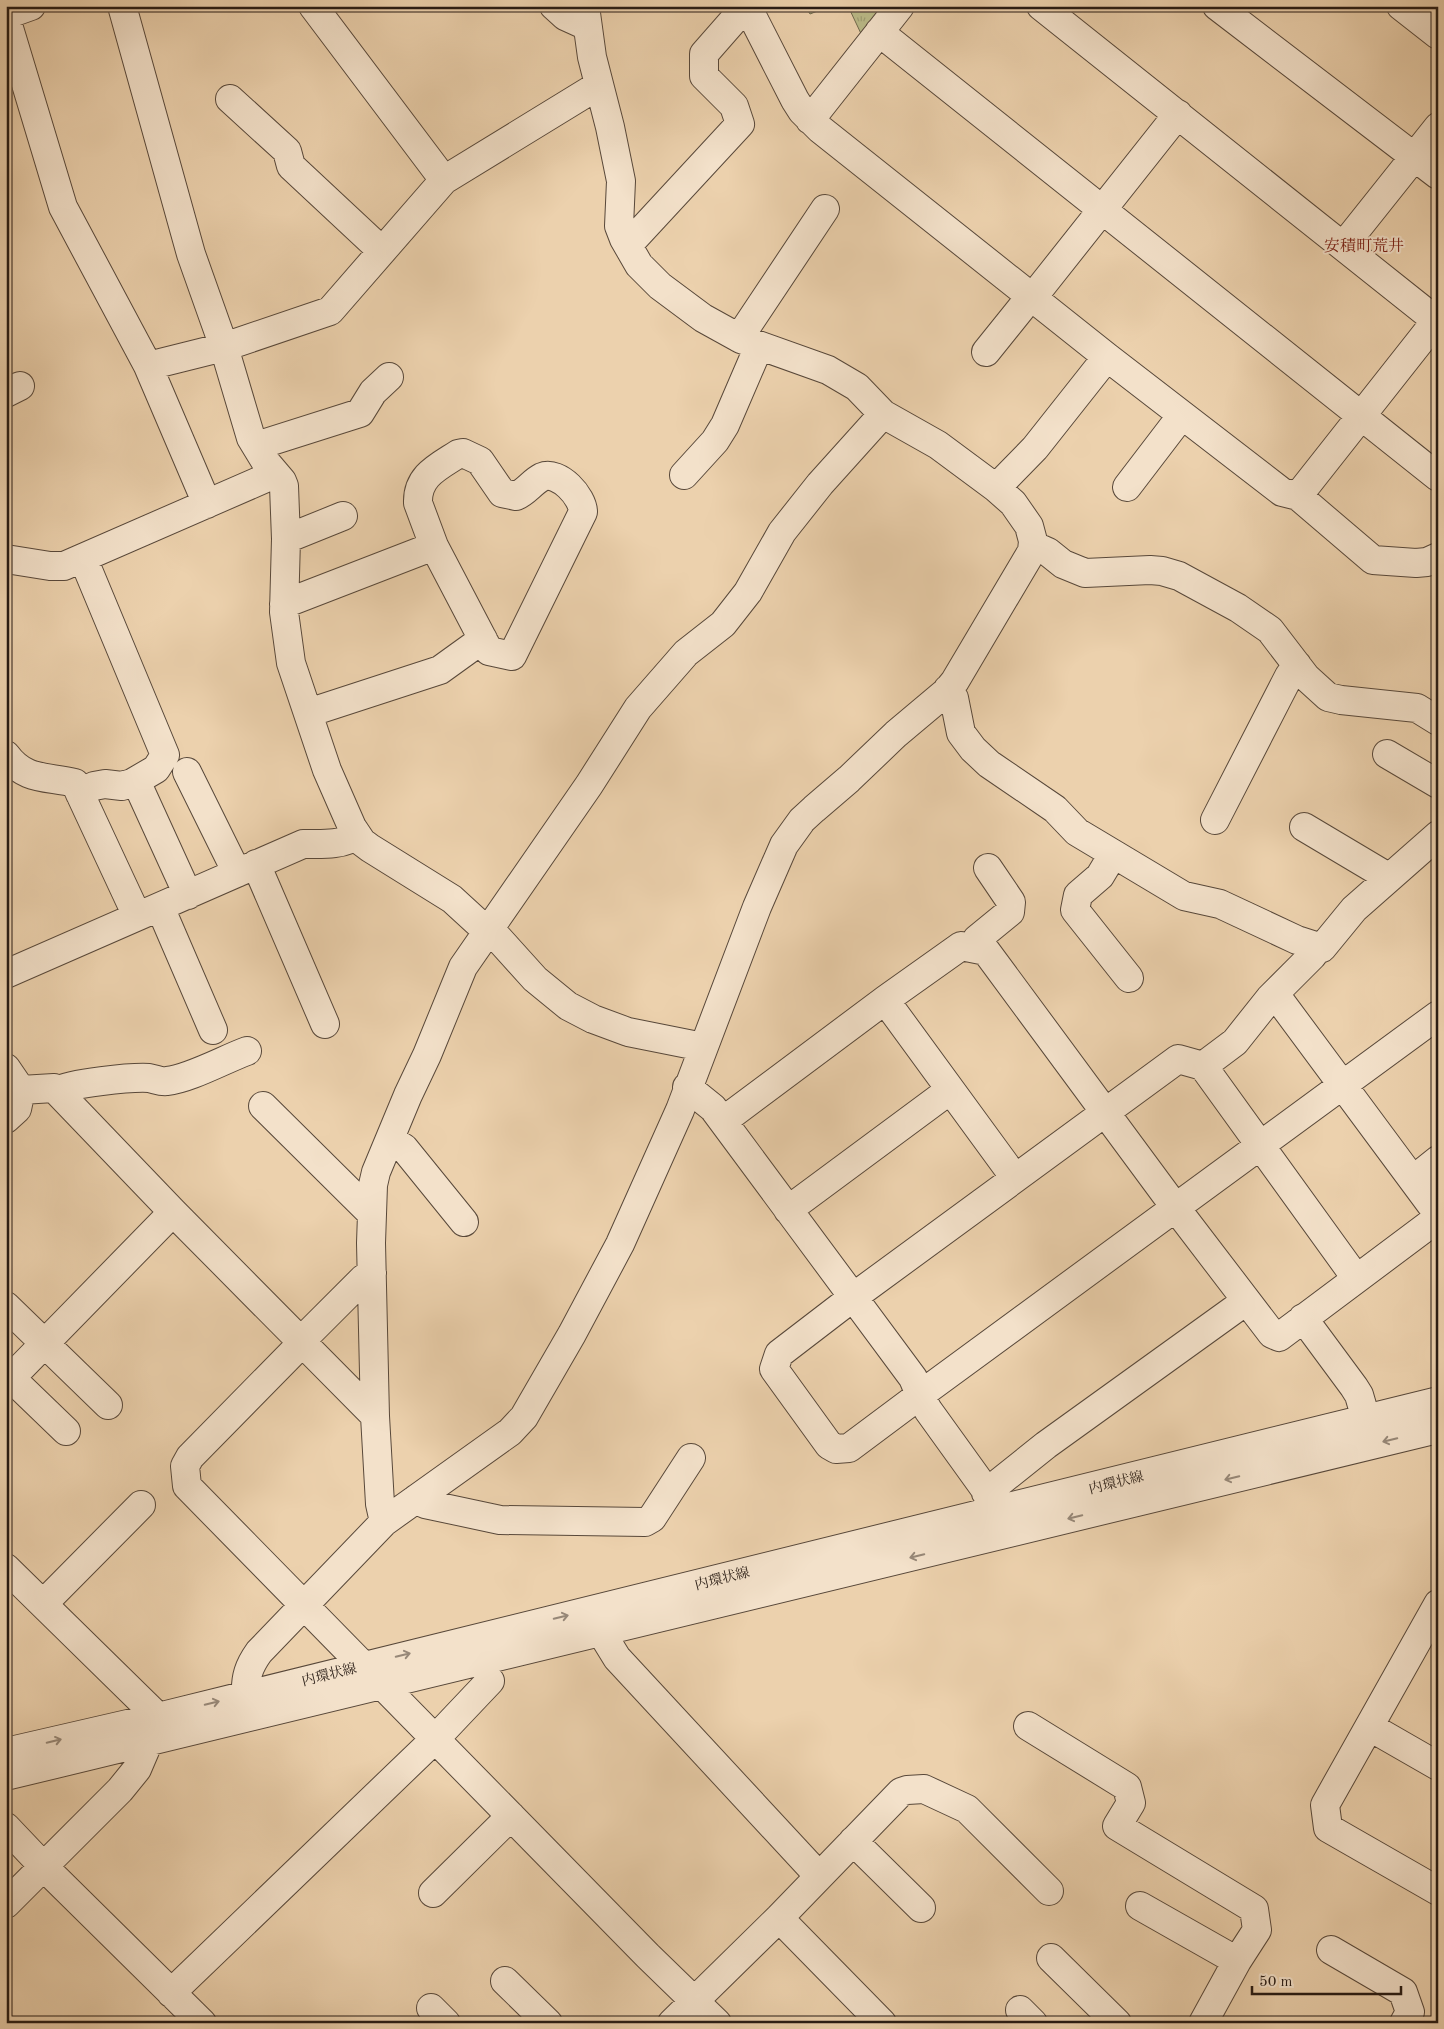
<svg xmlns="http://www.w3.org/2000/svg" width="1444" height="2029" font-family="'Old Standard TT','Noto Serif JP',serif">
<defs>
<pattern id="grass-tufts" width="24" height="20" patternUnits="userSpaceOnUse" patternTransform="scale(1.25)"><rect width="24" height="20" fill="#baba88"/><path d="M3 7l-1-3M5 7V3M7 7l1-3M15 17l-1-3M17 17v-4M19 17l1-3" fill="none" stroke="#a09f74"/></pattern>
</defs>
<rect width="100%" height="100%" fill="#ecd1ad"/>
<filter id="stains"><feTurbulence type="fractalNoise" baseFrequency=".004" numOctaves="4"/><feColorMatrix values="0 0 0 0 .2 0 0 0 0 .09 0 0 0 0 .02 0 0 0 .5 -.17"/></filter>
<radialGradient id="worn" r=".72"><stop offset=".6" stop-color="#630" stop-opacity="0"/><stop offset="1" stop-color="#630" stop-opacity=".3"/></radialGradient>
<!-- grass -->
<path fill="url(#grass-tufts)" stroke="#706a4e" d="M 805,6 L 830,6 L 810,14 Z
M 848,6 L 889,6 L 864,40 Z"/>
<g fill="none" stroke-linecap="round" stroke-linejoin="round">
<!-- minor casing -->
<g stroke="#58483a" stroke-width="30">
<path id="minor" d="M 122,6 L 191,254 L 224,347 L 251,438 L 265,461 L 282,481 L 284,486 L 286,539 L 284,612 L 291,663 L 327,770 L 352,827 L 362,842 L 370,848 L 452,899 L 488,932 L 498,938 L 535,979 L 568,1006 L 593,1019 L 628,1032 L 703,1047
M 313,6 L 444,180
M 554,6 L 565,16 L 587,26
M 747,6 L 795,100 L 802,111 L 820,129 L 1107,357 L 1282,492 L 1298,496 L 1373,560 L 1416,563 L 1427,562 L 1438,557
M 1041,6 L 1438,322
M 1217,6 L 1438,175
M 1401,6 L 1438,35
M 6,15 L 31,6
M 6,18 L 63,207 L 148,366 L 224,347 L 330,311 L 444,180 L 599,85
M 879,32 L 1438,477
M 230,99 L 287,151 L 291,166 L 382,251
M 810,120 L 900,6
M 628,245 L 740,124 L 734,106 L 704,76 L 704,54 L 746,6
M 1344,245 L 1438,127
M 739,338 L 825,209
M 986,352 L 1023,306 L 1033,297 L 1178,114
M 148,366 L 207,504
M 6,393 L 20,386
M 256,446 L 360,413 L 373,392 L 389,377
M 463,453 L 480,461 L 502,493 L 516,496 C 526,492 532,482 542,477 C 559,470 583,497 583,512 L 512,656 L 489,651 L 434,546 L 418,503 C 417,476 438,467 458,454 Z
M 684,475 L 715,441 L 725,425 L 759,346
M 1127,487 L 1182,415
M 996,488 L 1035,448 L 1107,357
M 1298,496 L 1436,321
M 286,539 L 343,516
M 1032,551 L 1039,548 L 1048,552 L 1063,564 L 1085,573 L 1150,570 L 1162,571 L 1179,576 L 1238,608 L 1270,630 L 1306,677 L 1328,697 L 1341,700 L 1417,708 L 1438,721
M 6,559 L 50,566 L 64,566 L 275,474
M 284,604 L 434,546
M 948,689 L 954,698 L 961,733 L 973,749 L 989,764 L 1055,809 L 1077,832 L 1184,896 L 1220,904 L 1297,940 L 1322,948 L 1354,909 L 1438,835
M 308,713 L 440,670 L 483,639
M 1387,754 L 1438,784
M 6,755 C 25,781 46,776 75,783 L 137,916
M 187,772 L 237,873
M 141,792 L 188,895
M 80,794 L 94,786 L 105,784 L 122,786 L 132,783 L 156,769 L 165,755 L 83,558
M 1215,820 L 1289,676 L 1297,665
M 1304,827 L 1388,877
M 1111,853 L 1109,861 L 1100,876 L 1078,895 L 1075,910 L 1129,978
M 256,864 L 325,1024
M 160,907 L 213,1030
M 972,948 L 977,939 L 1010,912 L 1011,902 L 988,868
M 6,974 L 303,844 C 319,844 343,846 356,835
M 1275,994 L 1438,1214
M 885,1000 L 1015,1178
M 1203,1066 L 1235,1042 L 1270,998 L 1312,956 L 1319,947
M 6,1068 L 21,1090 L 54,1088 L 173,1212 L 375,1416
M 687,1087 L 713,1108 L 913,1378 L 920,1395 L 849,1448 L 836,1449 L 829,1445 L 774,1369 L 779,1354 L 852,1298 L 1178,1059 L 1203,1066 L 1356,1278
M 57,1091 C 71,1083 131,1077 149,1078 C 155,1079 161,1082 167,1081 C 189,1079 225,1059 247,1051
M 263,1106 L 371,1213
M 6,1119 L 17,1109 L 21,1090
M 723,1121 L 885,1000 L 961,946 L 986,951 L 1175,1207 L 1272,1334 L 1279,1337 L 1438,1218
M 390,1139 L 404,1148 L 464,1222
M 1413,1180 L 1438,1160
M 788,1210 L 950,1090
M 372,1273 L 363,1279 L 307,1335 L 302,1343 L 190,1457 L 185,1466 L 187,1486 L 648,1956 L 717,2023
M 6,1306 L 108,1405
M 1303,1318 L 1354,1387 L 1359,1395 L 1366,1419
M 11,1378 L 66,1431
M 6,1383 L 173,1212
M 986,1493 L 1046,1445 L 1246,1301
M 416,1499 L 425,1504 L 500,1520 L 645,1522 L 652,1518 L 691,1458
M 1000,1510 L 928,1410 L 920,1395 L 1438,1015
M 384,1522 L 380,1504 L 375,1416 L 371,1243 L 373,1185 L 376,1172 L 408,1095 L 427,1055 L 463,967 L 589,785 L 638,708 L 686,653 L 723,624 L 748,592 L 782,532 L 820,484 L 883,414
M 6,1568 L 158,1717
M 43,1604 L 141,1505
M 1438,1604 L 1325,1805 L 1328,1828 L 1438,1891
M 601,1632 L 617,1658 L 819,1876
M 246,1695 C 245,1677 249,1666 259,1652 L 384,1522 L 510,1432 L 524,1417 L 572,1334 L 620,1244 L 680,1110 L 757,907 L 784,845 L 802,820 L 814,809 L 849,779 L 896,734 L 946,692 L 955,681 L 1032,551 L 1033,541 L 1029,526 L 1013,503 L 996,488 L 938,445 L 883,414 L 857,387 L 828,370 L 741,339 L 703,318 L 660,286 L 639,265 L 624,239 L 619,226 L 621,181 L 610,127 L 592,57 L 585,6
M 1028,1726 L 1127,1787 L 1131,1803 L 1117,1826 L 1254,1909 L 1257,1930 L 1237,1961 L 1203,2023
M 1370,1727 L 1438,1766
M 6,1752 L 158,1717 L 1438,1401
M 6,1776 L 1438,1429
M 6,1827 L 44,1867 L 202,2023
M 853,1841 L 921,1908
M 433,1893 L 511,1816
M 6,1904 L 120,1790 L 137,1769 L 149,1741
M 1140,1906 L 1237,1961
M 779,1918 L 882,2023
M 1331,1950 L 1403,1992 L 1410,2012 L 1404,2023
M 1051,1958 L 1117,2023
M 505,1981 L 548,2023
M 171,1993 L 436,1738 L 490,1681
M 431,2008 L 446,2023
M 1020,2010 L 1033,2023
M 672,2023 L 779,1918 L 901,1792 L 907,1790 L 924,1789 L 967,1809 L 1049,1891"/>
</g>
<!-- minor -->
<use href="#minor" stroke="#f3e1ca" stroke-width="28"/>
</g>
<!-- one-way arrows -->
<defs><path id="oneway-shaft" d="M-6 0H5M1.5-3L5.5 0L1.5 3" fill="none" stroke-width="1.6" stroke-linecap="round" stroke-linejoin="round" transform="scale(1.25)"/></defs>
<g stroke="#978878">
<use href="#oneway-shaft" transform="translate(1390 1440) rotate(166)"/>
<use href="#oneway-shaft" transform="translate(1232 1478) rotate(166)"/>
<use href="#oneway-shaft" transform="translate(1075 1517) rotate(166)"/>
<use href="#oneway-shaft" transform="translate(917 1556) rotate(166)"/>
<use href="#oneway-shaft" transform="translate(561 1617) rotate(-14)"/>
<use href="#oneway-shaft" transform="translate(403 1655) rotate(-14)"/>
<use href="#oneway-shaft" transform="translate(212 1703) rotate(-14)"/>
<use href="#oneway-shaft" transform="translate(54 1741) rotate(-13)"/>
</g>
<g text-anchor="middle" stroke-width="4" stroke-linejoin="round" paint-order="stroke">
<!-- street labels -->
<g font-size="14" fill="#271b14" stroke="#f3e1ca">
<text transform="translate(1116 1482) rotate(-14)" y="5">内環状線</text>
<text transform="translate(722 1578) rotate(-14)" y="5">内環状線</text>
<text transform="translate(329 1674) rotate(-14)" y="5">内環状線</text>
</g>
<!-- quarter labels -->
<g font-size="16" fill="#7a1f14" stroke="#f3e1ca">
<text x="1364" y="251">安積町荒井</text>
</g>
</g>
<!-- margin -->
<rect width="1444" height="2029" fill="none" stroke="#ecd1ad" stroke-width="25"/>
<rect x="8" y="8" width="1429" height="2014" fill="none" stroke="#271b14" stroke-width="2.5"/>
<rect x="12" y="12" width="1419" height="2004" fill="none" stroke="#271b14"/>
<!-- scale -->
<path d="M1252 1986v8h149v-8" fill="none" stroke="#271b14" stroke-width="2.5"/>
<text x="1259" y="1986" font-size="15" fill="#271b14" stroke="#f3e1ca" stroke-width="4" paint-order="stroke">50 m</text>
<rect width="100%" height="100%" filter="url(#stains)"/>
<rect width="100%" height="100%" fill="url(#worn)"/>
</svg>
